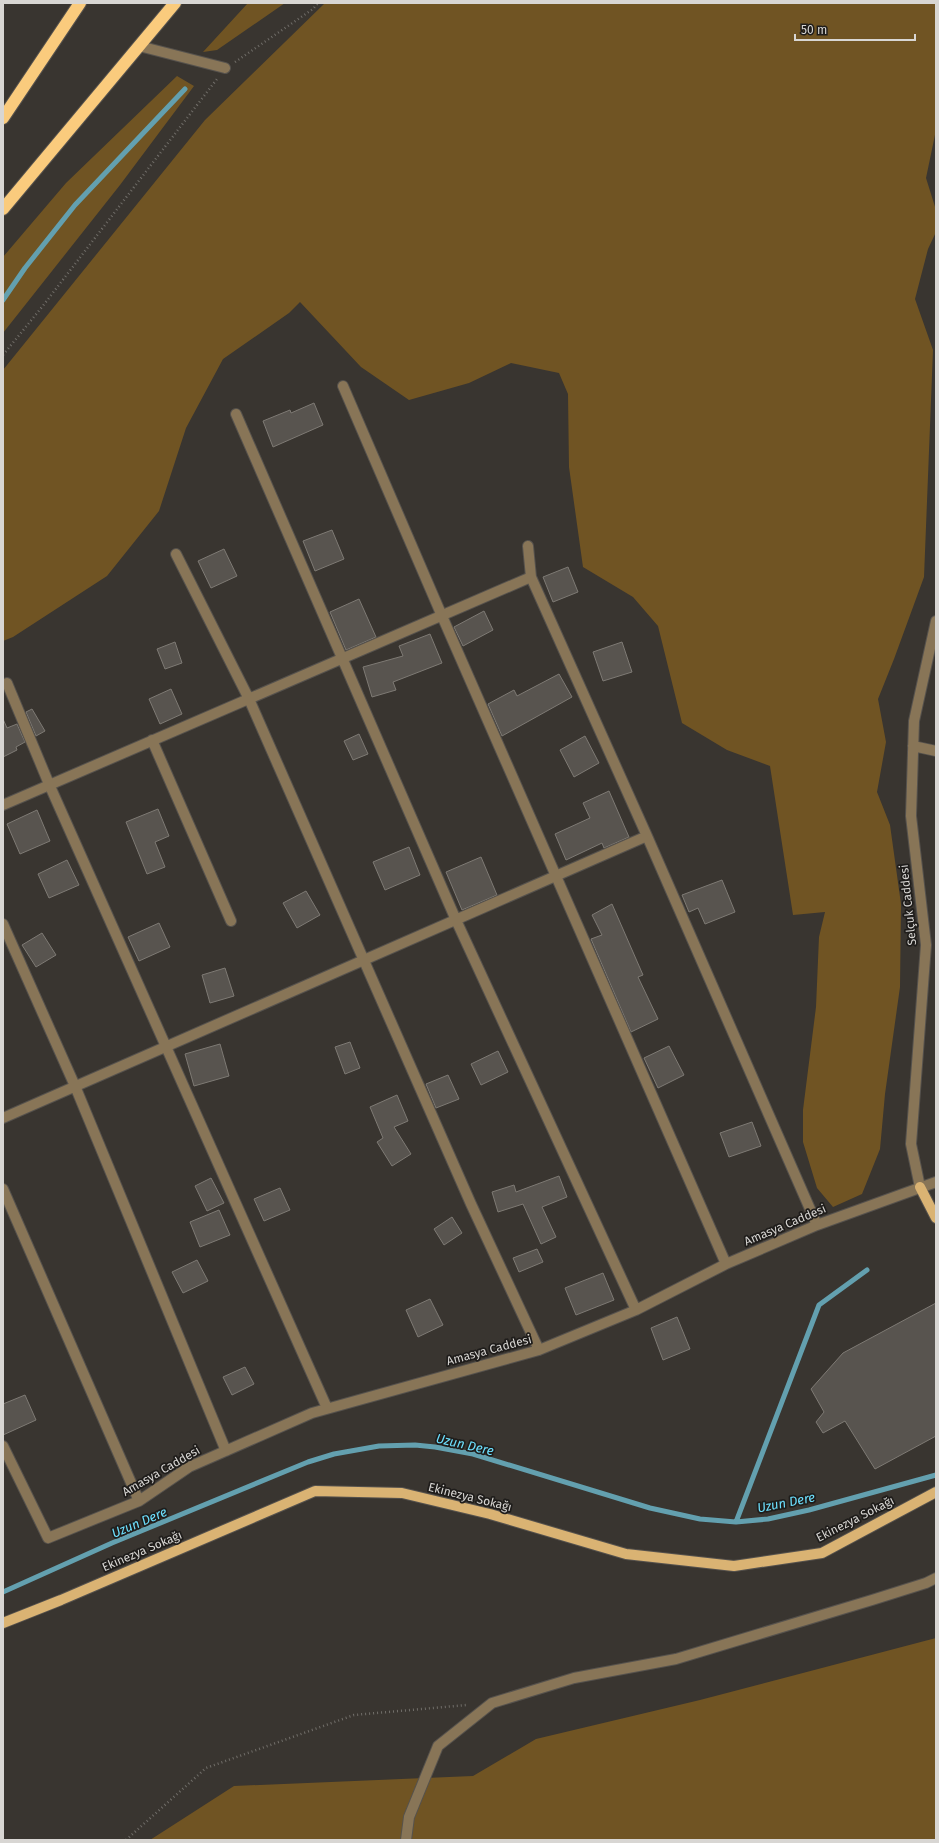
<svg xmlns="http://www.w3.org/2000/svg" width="939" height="1843" font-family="'Fira Sans',sans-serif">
<rect width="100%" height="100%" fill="#393530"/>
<!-- green -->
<path fill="#705423" d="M 248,3 L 285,3 L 217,50 L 203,52 Z
M 325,3 L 936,3 L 936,130 L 926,178 L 936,210 L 936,232 L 928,249 L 915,299 L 933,350 L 924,577 L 894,659 L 878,699 L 886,742 L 877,792 L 890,825 L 901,904 L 900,987 L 885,1094 L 880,1149 L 862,1194 L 833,1207 L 817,1188 L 803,1142 L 803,1110 L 816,1007 L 819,937 L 825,912 L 793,915 L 770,766 L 727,750 L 682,723 L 658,626 L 633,597 L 583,567 L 569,467 L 568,394 L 559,373 L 511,363 L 469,383 L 409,400 L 361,367 L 300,302 L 289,313 L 223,359 L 186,428 L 159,511 L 107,576 L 13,637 L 3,641 L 3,370 L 205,120 Z
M 177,76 L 194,86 L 120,185 L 3,333 L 3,257 L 66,183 Z
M 936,1638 L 936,1840 L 150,1840 L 234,1786 L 473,1776 L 536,1739 L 700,1700 Z"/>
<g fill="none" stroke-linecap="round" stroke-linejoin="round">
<!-- stream -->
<path stroke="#63a0af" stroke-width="5" d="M 3,300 L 25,268 L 75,205 L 185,89
M 736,1522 L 819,1305 L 867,1270
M 3,1592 L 112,1543 L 308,1462 L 334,1454 L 379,1446 L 415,1445 L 435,1447 L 473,1454 L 650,1508 L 700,1519 L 736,1522 L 768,1519 L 809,1510 L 936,1475"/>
</g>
<!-- building -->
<path fill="#58544f" stroke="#7e7a74" d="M 314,403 L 323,425 L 273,447 L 263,421 L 290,410 L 291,413 Z
M 332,530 L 344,559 L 315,571 L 303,541 Z
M 224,549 L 237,576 L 211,588 L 198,561 Z
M 568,567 L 578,592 L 553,602 L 543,577 Z
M 359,599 L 376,637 L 346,650 L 330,612 Z
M 484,611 L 493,630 L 463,646 L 454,627 Z
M 430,634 L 442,663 L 393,682 L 396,690 L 372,697 L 363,667 L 403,656 L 399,646 Z
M 175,642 L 182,663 L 165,669 L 157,649 Z
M 622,642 L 632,672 L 603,681 L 593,652 Z
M 559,674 L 572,697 L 502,736 L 488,704 L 514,690 L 517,696 Z
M 171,689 L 182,714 L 160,724 L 149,699 Z
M 32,709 L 45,731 L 36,736 L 26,712 Z
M 3,719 L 7,728 L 17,724 L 25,742 L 16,747 L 17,750 L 3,757 Z
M 359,734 L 368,754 L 353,760 L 344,741 Z
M 585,736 L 599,763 L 574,777 L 560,750 Z
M 609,791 L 629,837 L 604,848 L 602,843 L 566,860 L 555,834 L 590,818 L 583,803 Z
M 158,809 L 169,836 L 155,842 L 165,867 L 147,874 L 126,822 Z
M 37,810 L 50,841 L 20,854 L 7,824 Z
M 409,847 L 420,875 L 385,890 L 373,862 Z
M 481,857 L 497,895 L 462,910 L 446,872 Z
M 67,860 L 79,885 L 49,898 L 38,874 Z
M 722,880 L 735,912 L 705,924 L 698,908 L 689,912 L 682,895 Z
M 306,891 L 320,915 L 297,928 L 283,903 Z
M 612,904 L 643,975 L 638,977 L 658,1019 L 631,1032 L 591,939 L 602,935 L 592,915 Z
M 159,923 L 170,947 L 139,961 L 128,937 Z
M 42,933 L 56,955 L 36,967 L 22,945 Z
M 225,968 L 234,996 L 210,1003 L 202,975 Z
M 350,1042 L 360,1068 L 345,1074 L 335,1047 Z
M 220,1044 L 229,1076 L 194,1086 L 185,1054 Z
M 669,1046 L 684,1075 L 658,1088 L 644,1058 Z
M 498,1051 L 508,1072 L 481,1085 L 471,1064 Z
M 448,1075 L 459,1099 L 436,1108 L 426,1084 Z
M 397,1095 L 408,1121 L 394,1127 L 411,1154 L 392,1166 L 377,1142 L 383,1138 L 370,1107 Z
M 752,1122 L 761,1146 L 729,1157 L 720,1133 Z
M 559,1176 L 567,1197 L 542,1207 L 556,1237 L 541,1244 L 523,1204 L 498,1212 L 492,1192 L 514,1185 L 516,1192 Z
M 211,1178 L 224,1203 L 207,1211 L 195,1186 Z
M 280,1188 L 290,1210 L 264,1221 L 254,1199 Z
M 219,1210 L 230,1235 L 200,1247 L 190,1222 Z
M 452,1217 L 462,1233 L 444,1245 L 434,1229 Z
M 537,1249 L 543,1262 L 519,1272 L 513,1258 Z
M 197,1260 L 208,1281 L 183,1293 L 172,1272 Z
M 603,1273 L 614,1300 L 576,1315 L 565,1288 Z
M 430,1299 L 443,1325 L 418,1337 L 406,1310 Z
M 936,1303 L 936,1436 L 875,1469 L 845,1421 L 823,1433 L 816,1422 L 824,1412 L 811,1389 L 843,1353 Z
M 677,1317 L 690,1349 L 663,1360 L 651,1328 Z
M 245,1367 L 254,1384 L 232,1395 L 223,1377 Z
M 25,1395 L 36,1420 L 3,1435 L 3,1404 Z"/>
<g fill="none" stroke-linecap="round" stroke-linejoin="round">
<!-- minor casing -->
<g stroke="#56524d" stroke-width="12">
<path id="minor" d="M 139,46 L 225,68
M 343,386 L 442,616 L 726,1264
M 236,414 L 456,920 L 636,1310
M 528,546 L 531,577 L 647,836 L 817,1225
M 176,554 L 249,699 L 471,1204 L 539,1350
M 7,683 L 49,784 L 327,1408
M 152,740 L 231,921
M 913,746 L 936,751
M 3,805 L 531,577
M 3,924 L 75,1086 L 226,1451
M 3,1118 L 647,836
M 920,1187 L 911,1144 L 926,945 L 911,816 L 914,721 L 936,621
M 3,1189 L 139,1501
M 3,1446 L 48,1538 L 139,1501 L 189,1467 L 312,1413 L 539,1350 L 636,1310 L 726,1264 L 817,1225 L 936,1182
M 406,1840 L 409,1817 L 438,1746 L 492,1703 L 574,1678 L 676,1659 L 872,1600 L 926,1583 L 936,1578"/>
</g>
<!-- major casing -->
<g stroke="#56524d" stroke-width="12">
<path id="major" d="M 920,1187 L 936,1218
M 3,1623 L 61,1600 L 315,1491 L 402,1493 L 490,1514 L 626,1554 L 734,1566 L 822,1553 L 936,1492"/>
</g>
<!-- highway casing -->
<g stroke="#56524d" stroke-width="14">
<path id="highway" d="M 3,118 L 80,3
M 3,209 L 175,3"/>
</g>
<!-- path -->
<path stroke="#716e69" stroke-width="2.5" stroke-dasharray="1 3" stroke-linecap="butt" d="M 235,62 L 313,9 L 318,3
M 3,355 L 42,307 L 217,79
M 126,1840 L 206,1768 L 354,1715 L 467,1705"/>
<!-- minor -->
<use href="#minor" stroke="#887557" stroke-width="10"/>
<!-- major -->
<use href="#major" stroke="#dab373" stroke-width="10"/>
<!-- highway -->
<use href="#highway" stroke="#facb7d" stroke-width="12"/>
</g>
<g text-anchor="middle" stroke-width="3.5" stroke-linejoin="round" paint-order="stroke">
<!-- street labels -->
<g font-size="12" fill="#d8d6d3" stroke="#1f1d1b">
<text transform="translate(908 905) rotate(-96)" y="4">Selçuk Caddesi</text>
<text transform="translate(785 1225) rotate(-23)" y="4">Amasya Caddesi</text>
<text transform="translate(489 1350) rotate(-15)" y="4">Amasya Caddesi</text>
<text transform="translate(161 1471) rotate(-30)" y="4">Amasya Caddesi</text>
<text transform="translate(470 1497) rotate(14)" y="4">Ekinezya Sokağı</text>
<text transform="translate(855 1519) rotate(-27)" y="4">Ekinezya Sokağı</text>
<text transform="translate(142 1551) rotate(-23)" y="4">Ekinezya Sokağı</text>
</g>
<!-- water labels -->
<g font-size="13" font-style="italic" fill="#6de0fe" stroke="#1f1d1b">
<text transform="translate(465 1444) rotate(13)" y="5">Uzun Dere</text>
<text transform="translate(786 1502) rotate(-11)" y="5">Uzun Dere</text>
<text transform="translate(139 1522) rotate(-23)" y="5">Uzun Dere</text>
</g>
</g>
<!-- border -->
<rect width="939" height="1843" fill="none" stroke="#d8d6d3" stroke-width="8"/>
<!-- scale -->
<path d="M795 34v6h120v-6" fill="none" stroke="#d8d6d3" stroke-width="2"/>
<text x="801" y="34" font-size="12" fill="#d8d6d3" stroke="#1f1d1b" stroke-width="3" paint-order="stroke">50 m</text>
</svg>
